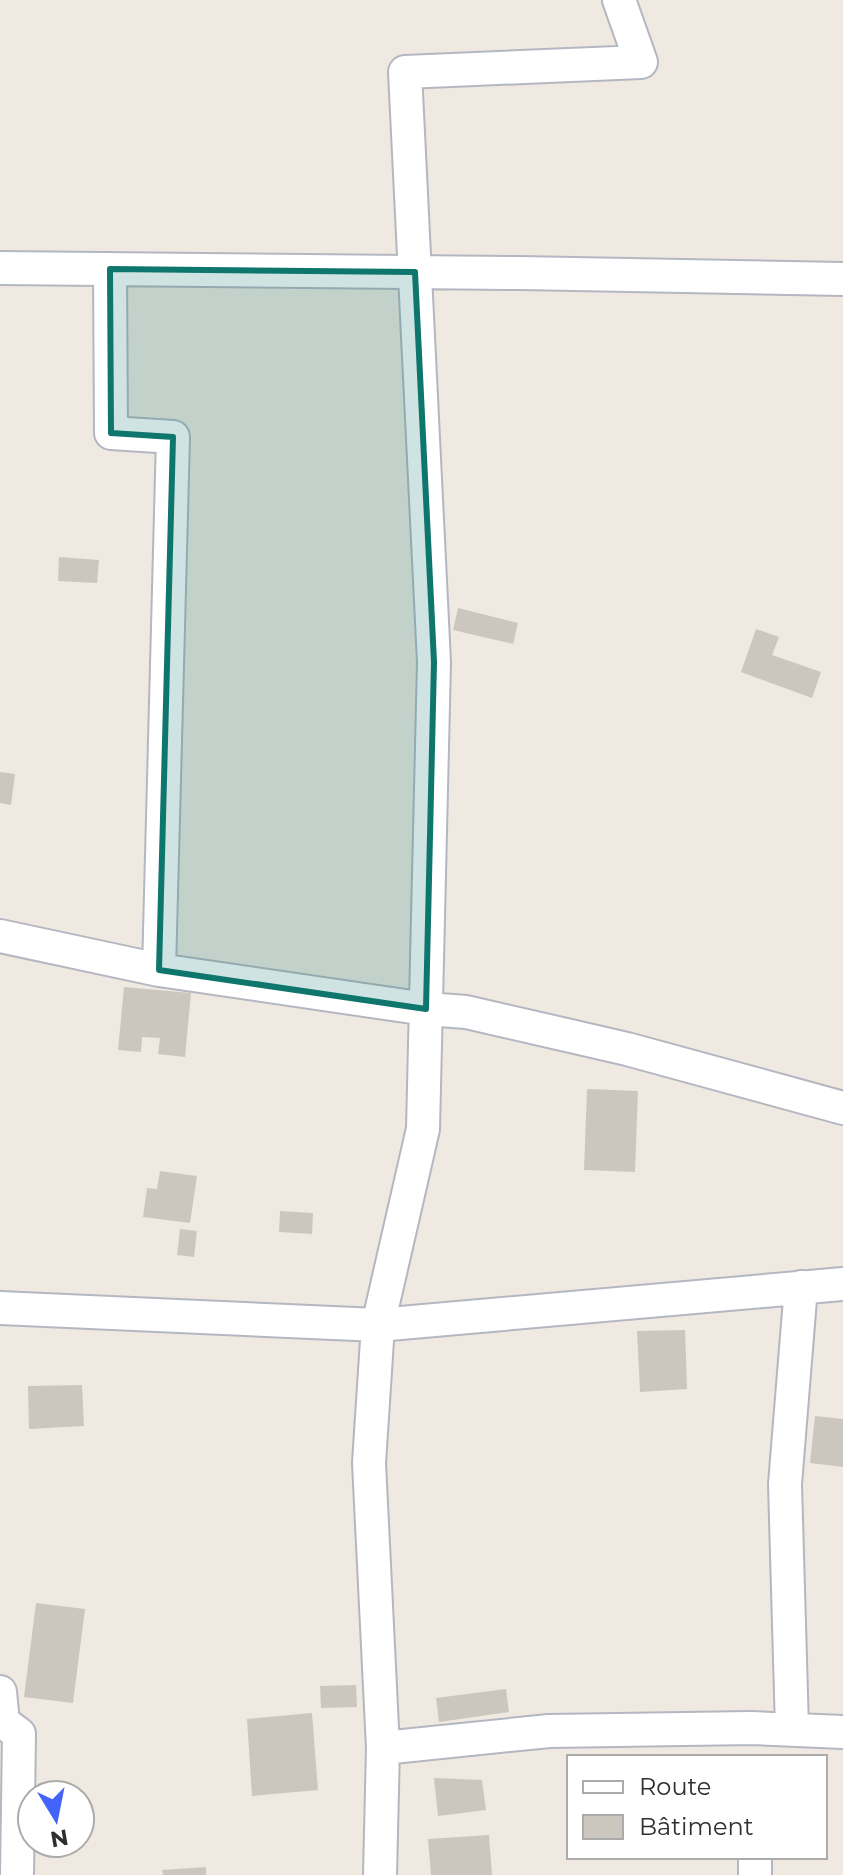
<svg xmlns="http://www.w3.org/2000/svg" width="843" height="1875" font-family="Montserrat,sans-serif">
<rect width="100%" height="100%" fill="#efe9e1"/>
<!-- building -->
<path fill="#cbc7bf" d="M 59,557 L 99,560 L 97,583 L 58,581 Z
M 458,608 L 518,623 L 513,644 L 453,630 Z
M 756,629 L 779,637 L 772,655 L 821,672 L 812,698 L 741,672 Z
M 0,772 L 15,774 L 11,805 L 0,803 Z
M 124,987 L 191,993 L 185,1057 L 158,1054 L 160,1038 L 142,1037 L 141,1052 L 118,1050 Z
M 587,1089 L 638,1091 L 635,1172 L 584,1170 Z
M 160,1171 L 197,1176 L 190,1223 L 143,1217 L 147,1188 L 157,1189 Z
M 280,1211 L 313,1213 L 312,1234 L 279,1232 Z
M 180,1229 L 197,1231 L 194,1257 L 177,1255 Z
M 685,1330 L 687,1389 L 640,1392 L 637,1331 Z
M 82,1385 L 84,1426 L 29,1429 L 28,1386 Z
M 815,1416 L 843,1419 L 843,1467 L 810,1463 Z
M 36,1603 L 85,1609 L 73,1703 L 24,1697 Z
M 356,1685 L 357,1707 L 321,1708 L 320,1686 Z
M 506,1689 L 509,1712 L 439,1722 L 436,1698 Z
M 312,1713 L 318,1790 L 252,1796 L 247,1719 Z
M 434,1778 L 482,1780 L 486,1810 L 438,1816 Z
M 489,1835 L 492,1875 L 431,1875 L 428,1839 Z
M 206,1867 L 206,1875 L 163,1875 L 162,1870 Z"/>
<g fill="none" stroke-linecap="round" stroke-linejoin="round">
<!-- minor casing -->
<g stroke="#b4b7c1" stroke-width="36">
<path id="minor" d="M 0,268 L 520,273 L 843,279
M 110,269 L 111,433 L 173,437 L 159,970
M 0,936 L 159,970 L 426,1009 L 466,1012 L 627,1049 L 843,1108
M 0,1308 L 378,1325 L 843,1284
M 0,1692 L 3,1722 L 19,1734 L 17,1875
M 792,1729 L 785,1484 L 801,1287
M 383,1748 L 549,1731 L 751,1728 L 843,1732
M 755,1857 L 755,1875
M 380,1875 L 383,1748 L 369,1463 L 378,1325 L 423,1129 L 434,662 L 405,72 L 641,62 L 619,0"/>
</g>
<!-- minor -->
<use href="#minor" stroke="#fff" stroke-width="32"/>
</g>
<!-- marked area -->
<path fill="#0f766e" fill-opacity="0.2" stroke="#0f766e" stroke-width="6" stroke-linejoin="round" d="M 110,269 L 415,272 L 434,662 L 426,1009 L 159,970 L 173,437 L 111,433 Z"/>
<!-- legend -->
<rect x="567" y="1755" width="260" height="104" fill="#ffffff" stroke="#ababab" stroke-width="2"/>
<rect x="583" y="1781" width="40" height="12" fill="#ffffff" stroke="#ababab" stroke-width="2"/>
<text x="639" y="1795" font-size="24" fill="#2e2e2e">Route</text>
<rect x="583" y="1815" width="40" height="24" fill="#cbc7bf" stroke="#ababab" stroke-width="2"/>
<text x="639" y="1835" font-size="24" fill="#2e2e2e">Bâtiment</text>
<!-- north arrow -->
<g transform="translate(56 1819) rotate(170)"><circle r="38" fill="#ffffff" stroke="#ababab" stroke-width="2"/>
<path d="M0-6L14 30L0 20L-14 30Z" fill="#4264fb"/>
<text y="-12" font-size="22" font-weight="bold" text-anchor="middle" fill="#2e2e2e">N</text>
</g>
</svg>
